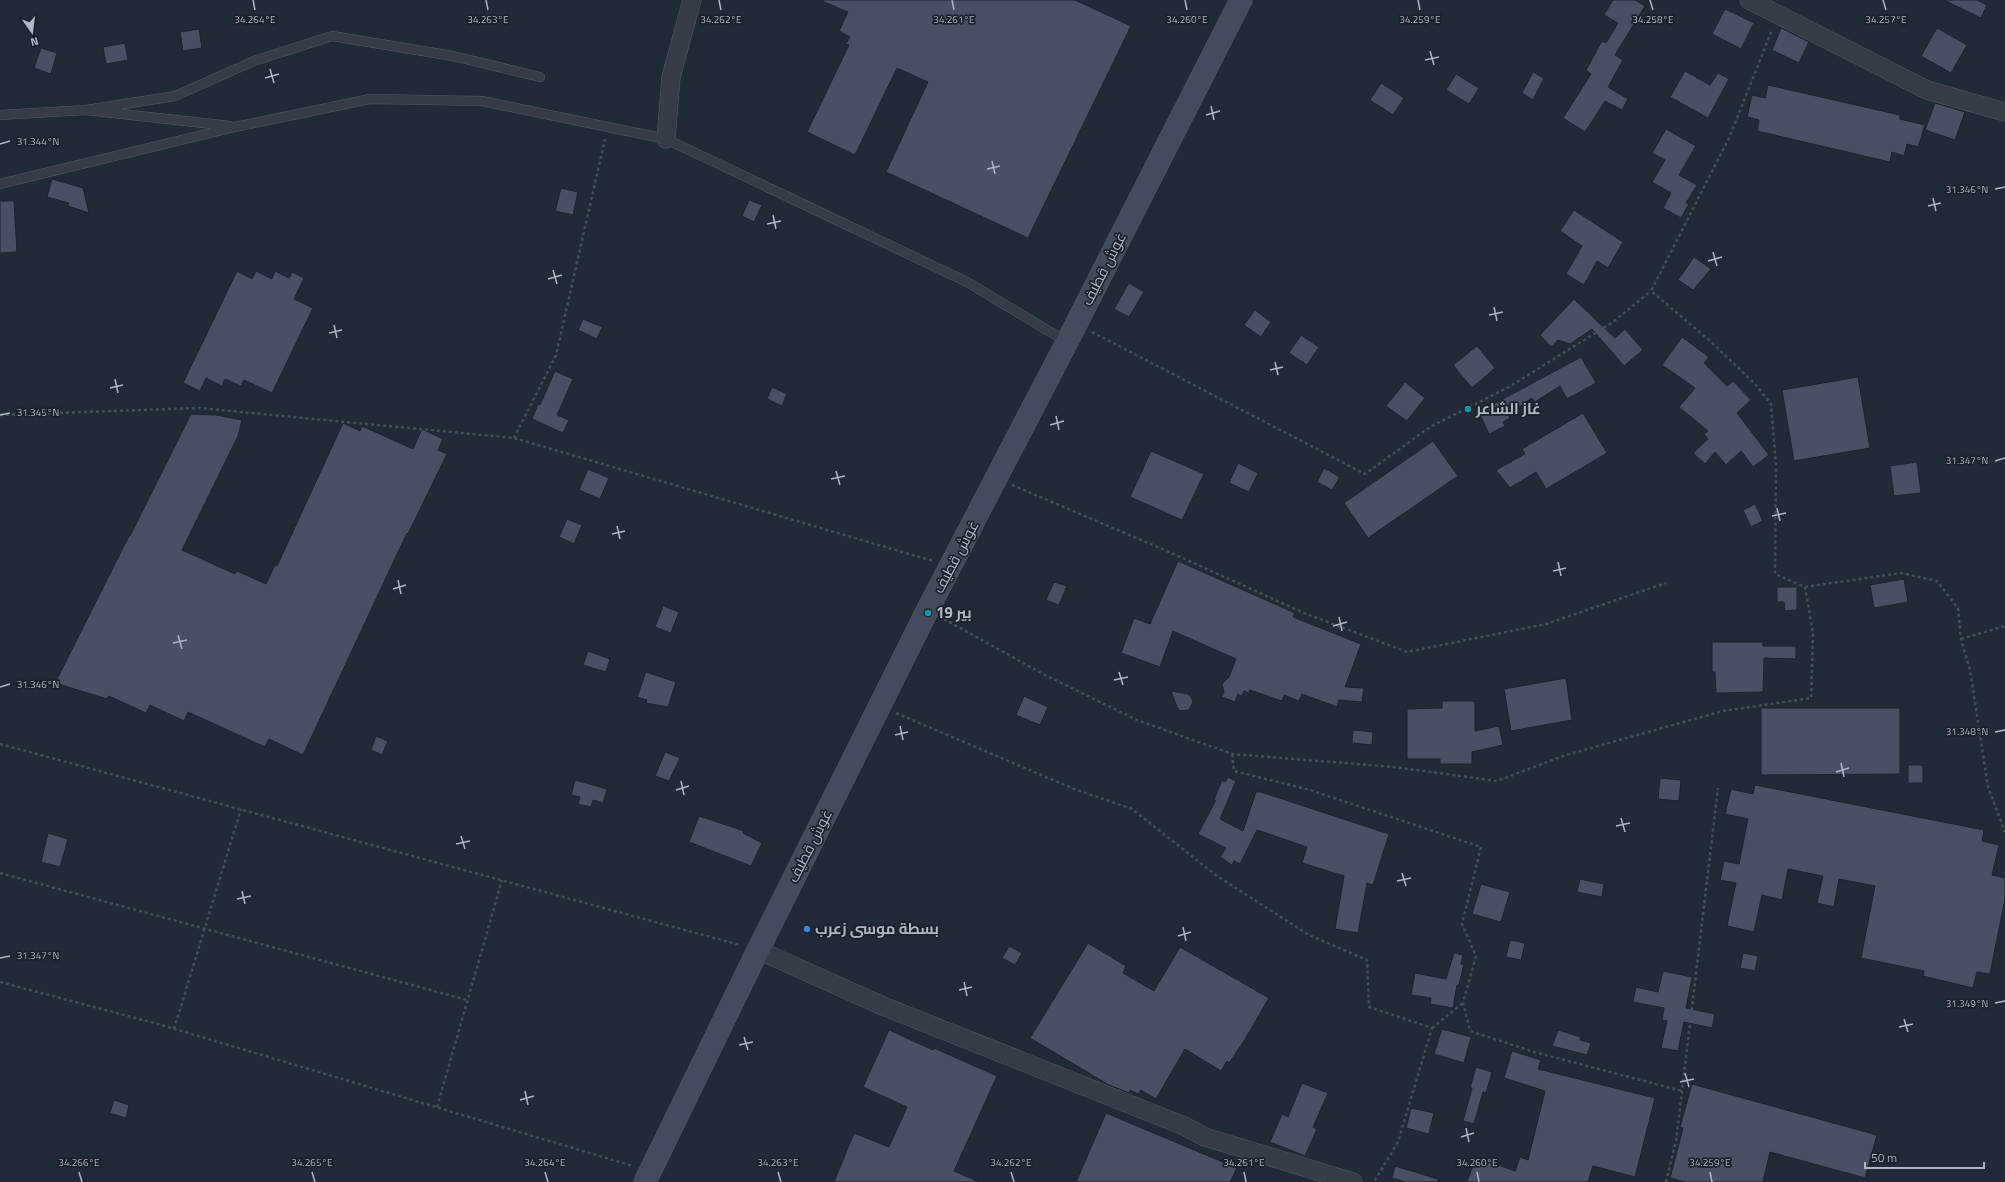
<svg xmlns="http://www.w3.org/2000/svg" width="2005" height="1182" font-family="'Titillium Web',Cairo,sans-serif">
<rect width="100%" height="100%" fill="#212a37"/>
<!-- building -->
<path fill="#475161" stroke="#1c232e" d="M 820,0 L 1075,0 L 1131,26 L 1028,238 L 886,172 L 928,82 L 897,68 L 855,155 L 807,132 L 849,45 L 846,44 L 850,37 L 839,31 L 848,12 Z
M 1613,0 L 1635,0 L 1645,6 L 1615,55 L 1623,60 L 1608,87 L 1628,99 L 1622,110 L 1605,101 L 1585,132 L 1563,118 L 1591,74 L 1586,70 L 1602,41 L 1606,43 L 1618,23 L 1604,15 Z
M 1944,0 L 1977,0 L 1987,5 L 1981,18 Z
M 1725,9 L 1754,23 L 1741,49 L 1712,34 Z
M 1781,28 L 1809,42 L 1799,63 L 1772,50 Z
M 1937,28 L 1967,45 L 1951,73 L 1921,56 Z
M 199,29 L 202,48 L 183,51 L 180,32 Z
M 125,43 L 128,60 L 106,64 L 103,47 Z
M 41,48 L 57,53 L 51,74 L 34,68 Z
M 1685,71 L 1710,85 L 1718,73 L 1729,79 L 1708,118 L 1670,97 Z
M 1533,72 L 1544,78 L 1533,100 L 1522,93 Z
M 1456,74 L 1479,88 L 1469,104 L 1446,90 Z
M 1381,83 L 1404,98 L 1393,115 L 1370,100 Z
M 1768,85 L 1900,115 L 1900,119 L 1925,125 L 1918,147 L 1907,144 L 1904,156 L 1892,152 L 1890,162 L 1757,131 L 1759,120 L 1747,117 L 1752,95 L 1765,98 Z
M 1935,103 L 1965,112 L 1955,140 L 1925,130 Z
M 1666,129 L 1696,146 L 1679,175 L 1697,185 L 1686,203 L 1689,204 L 1681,218 L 1663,208 L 1671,193 L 1652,182 L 1665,160 L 1652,153 Z
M 52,179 L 83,188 L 89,213 L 68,206 L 69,203 L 47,197 Z
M 561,188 L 578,192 L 573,215 L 555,211 Z
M 749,200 L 762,205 L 754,222 L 742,216 Z
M 0,201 L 14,201 L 17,252 L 0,253 Z
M 1574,210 L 1623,242 L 1608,268 L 1597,261 L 1584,285 L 1566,274 L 1582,246 L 1560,231 Z
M 1694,257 L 1711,269 L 1693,290 L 1678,280 Z
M 237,271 L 252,279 L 256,271 L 272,279 L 275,271 L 289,278 L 292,272 L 304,278 L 294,299 L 313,308 L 272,393 L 244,380 L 241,386 L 225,379 L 222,386 L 206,378 L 200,391 L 183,383 Z
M 1129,283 L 1144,292 L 1129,317 L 1114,309 Z
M 1574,299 L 1615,338 L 1625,329 L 1643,350 L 1624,366 L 1592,329 L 1570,344 L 1558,340 L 1551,347 L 1540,335 Z
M 1255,310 L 1271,322 L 1261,337 L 1244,325 Z
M 583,319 L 602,327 L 597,339 L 578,330 Z
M 1301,335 L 1319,347 L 1307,365 L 1289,353 Z
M 1682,337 L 1709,357 L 1704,363 L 1727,386 L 1733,381 L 1751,400 L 1737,413 L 1769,455 L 1753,467 L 1741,451 L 1726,465 L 1715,452 L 1705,464 L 1693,453 L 1708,439 L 1704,434 L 1708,431 L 1679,407 L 1695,388 L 1662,365 Z
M 1477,346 L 1495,368 L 1472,388 L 1453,365 Z
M 1581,357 L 1596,383 L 1567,399 L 1560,386 L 1535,402 L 1532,398 L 1508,414 L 1510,418 L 1503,422 L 1505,426 L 1489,434 L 1478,410 L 1490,404 L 1492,405 Z
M 555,371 L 573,379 L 557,415 L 569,420 L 563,433 L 532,419 L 538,404 L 540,405 Z
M 1858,377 L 1870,448 L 1794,461 L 1782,390 Z
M 1405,382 L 1425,398 L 1407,421 L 1386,406 Z
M 772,387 L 787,394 L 782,406 L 767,399 Z
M 1583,413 L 1607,453 L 1546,489 L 1536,472 L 1510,488 L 1496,470 L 1525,454 L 1522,449 Z
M 191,414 L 216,415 L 242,420 L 238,436 L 182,550 L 235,574 L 237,571 L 266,584 L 275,565 L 277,566 L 343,423 L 360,431 L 362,426 L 413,449 L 422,429 L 443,439 L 438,450 L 447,454 L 408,534 L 407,533 L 303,755 L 269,739 L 265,747 L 188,712 L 184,721 L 150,705 L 146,713 L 109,696 L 107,699 L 55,683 L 129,536 L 130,536 Z
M 1433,441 L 1458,476 L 1368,538 L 1344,503 Z
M 1151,451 L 1204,474 L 1182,520 L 1130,497 Z
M 1917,462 L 1921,493 L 1894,496 L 1890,466 Z
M 1238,463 L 1258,473 L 1249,492 L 1229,483 Z
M 1324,468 L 1340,477 L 1332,490 L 1317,482 Z
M 588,469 L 609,478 L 600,499 L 579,490 Z
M 1755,504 L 1763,521 L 1751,527 L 1743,510 Z
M 567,519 L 582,525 L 574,544 L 559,537 Z
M 1178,561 L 1295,613 L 1293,617 L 1361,644 L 1345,687 L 1364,688 L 1362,702 L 1339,700 L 1337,707 L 1302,694 L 1299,701 L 1284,695 L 1282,701 L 1250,690 L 1249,693 L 1244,691 L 1242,696 L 1238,694 L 1235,702 L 1222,697 L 1224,692 L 1222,684 L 1229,677 L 1236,659 L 1173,631 L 1160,667 L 1121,653 L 1134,618 L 1150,624 Z
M 1904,579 L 1908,602 L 1874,608 L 1870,585 Z
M 1054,582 L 1067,586 L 1059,605 L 1046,600 Z
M 1777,587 L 1797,587 L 1797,610 L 1785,611 L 1784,602 L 1777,602 Z
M 663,606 L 679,612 L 671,633 L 655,627 Z
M 1712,642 L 1763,642 L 1763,646 L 1796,646 L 1796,659 L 1764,658 L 1763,692 L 1716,693 L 1715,672 L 1712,672 Z
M 588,651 L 610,659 L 606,672 L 583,665 Z
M 646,672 L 676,682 L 668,707 L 646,703 L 647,700 L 637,697 Z
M 1566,678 L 1572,720 L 1511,731 L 1504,689 Z
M 1171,691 L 1188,694 L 1191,697 L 1193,702 L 1189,710 L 1180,711 L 1177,707 Z
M 1024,696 L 1048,707 L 1040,725 L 1016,715 Z
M 1442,701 L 1475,701 L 1475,731 L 1499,726 L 1503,745 L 1472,752 L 1472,764 L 1440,764 L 1440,759 L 1407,759 L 1407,709 L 1442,708 Z
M 1761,708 L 1900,708 L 1900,774 L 1761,775 Z
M 1353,730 L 1373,732 L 1372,745 L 1352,743 Z
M 376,736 L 388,741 L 382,755 L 371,750 Z
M 665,752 L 680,758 L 669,781 L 655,776 Z
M 1908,765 L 1923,765 L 1923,783 L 1908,783 Z
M 1228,777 L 1236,781 L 1220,819 L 1243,831 L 1256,792 L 1261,792 L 1389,834 L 1373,885 L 1367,883 L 1358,933 L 1335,929 L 1344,876 L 1302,863 L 1307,847 L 1257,830 L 1240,864 L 1234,861 L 1232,865 L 1220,857 L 1226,848 L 1198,834 L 1216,800 L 1214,800 L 1222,780 L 1225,782 Z
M 1660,778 L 1681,780 L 1679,801 L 1658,799 Z
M 575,780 L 607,789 L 603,803 L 593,800 L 591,807 L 578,804 L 580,797 L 571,795 Z
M 1755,785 L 1984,830 L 1982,841 L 1999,845 L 1992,875 L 2005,878 L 2005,899 L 1990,974 L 1977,972 L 1973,988 L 1923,976 L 1924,971 L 1861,958 L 1875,886 L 1839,879 L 1834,907 L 1817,903 L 1823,876 L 1788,869 L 1782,900 L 1762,895 L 1754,932 L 1727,926 L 1736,883 L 1720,880 L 1724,861 L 1739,864 L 1748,819 L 1725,814 L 1731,789 L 1753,794 Z
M 699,816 L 744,831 L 743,833 L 762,843 L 751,866 L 689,842 Z
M 48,833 L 68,839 L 60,867 L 41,862 Z
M 1580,879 L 1604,884 L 1602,897 L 1577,892 Z
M 1481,884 L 1510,892 L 1501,922 L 1472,914 Z
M 1510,940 L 1525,943 L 1521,960 L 1506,957 Z
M 1088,943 L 1126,966 L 1123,973 L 1154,991 L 1180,947 L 1269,998 L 1244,1041 L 1229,1063 L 1227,1061 L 1221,1071 L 1185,1049 L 1156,1099 L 1141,1090 L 1138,1094 L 1130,1090 L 1129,1093 L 1109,1085 L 1030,1038 Z
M 1009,946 L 1022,953 L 1015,965 L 1002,958 Z
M 1454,953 L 1463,955 L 1461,964 L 1464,964 L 1459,985 L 1457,985 L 1453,1008 L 1430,1004 L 1431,998 L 1411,995 L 1415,973 L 1446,979 Z
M 1743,953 L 1758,956 L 1755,971 L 1740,968 Z
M 1663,971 L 1692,977 L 1686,1008 L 1715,1014 L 1712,1028 L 1684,1022 L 1678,1051 L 1661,1048 L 1667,1021 L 1662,1020 L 1664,1008 L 1633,1002 L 1636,987 L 1658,992 Z
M 1442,1029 L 1471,1037 L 1464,1063 L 1434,1054 Z
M 889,1030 L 933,1050 L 934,1048 L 997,1076 L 954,1171 L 979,1182 L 834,1182 L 854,1133 L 889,1147 L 907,1107 L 863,1087 Z
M 1558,1030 L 1581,1037 L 1580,1040 L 1591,1043 L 1587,1055 L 1552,1046 Z
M 1512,1051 L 1541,1060 L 1538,1069 L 1655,1098 L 1635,1177 L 1593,1166 L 1588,1182 L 1467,1182 L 1476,1157 L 1515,1171 L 1520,1157 L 1528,1160 L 1545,1091 L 1504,1078 Z
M 1476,1067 L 1492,1072 L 1486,1093 L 1483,1092 L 1474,1124 L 1463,1121 L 1472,1088 L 1470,1088 Z
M 1302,1083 L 1328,1093 L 1313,1127 L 1317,1129 L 1305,1156 L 1270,1142 L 1282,1114 L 1288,1117 Z
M 1692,1084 L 1877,1135 L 1865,1178 L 1770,1152 L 1763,1182 L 1685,1182 L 1670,1178 L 1683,1128 L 1680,1127 Z
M 114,1100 L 129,1105 L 126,1118 L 110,1113 Z
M 1411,1108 L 1434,1113 L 1429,1134 L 1406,1128 Z
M 1106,1113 L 1237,1168 L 1230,1182 L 1076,1182 Z
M 1395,1166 L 1438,1179 L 1437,1182 L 1406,1182 L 1392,1178 Z"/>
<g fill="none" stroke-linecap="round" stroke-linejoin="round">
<!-- service casing -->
<g stroke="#525a65" stroke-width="10">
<path id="service" d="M 86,110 L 175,96 L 254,61 L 332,36 L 453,56 L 540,77
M 0,115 L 86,110 L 230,126
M 0,184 L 235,127 L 370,99 L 482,101 L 666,139 L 967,282 L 1067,342"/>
</g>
<!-- minor casing -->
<g stroke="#525a65" stroke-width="19">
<path id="minor" d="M 1749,0 L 1927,90 L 2005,112
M 666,139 L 671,77 L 692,0
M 758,950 L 883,1006 L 1184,1126 L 1205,1137 L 1353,1182"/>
</g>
<!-- secondary casing -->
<g stroke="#525a65" stroke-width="23">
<path id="secondary" d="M 645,1182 L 758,950 L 928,609 L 1067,342 L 1241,0"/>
</g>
<!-- path -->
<path stroke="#415356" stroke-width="2.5" stroke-dasharray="3 3" stroke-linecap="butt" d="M 1092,332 L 1365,474 L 1430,427 L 1509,387 L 1613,322 L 1651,291
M 0,415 L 199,408 L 514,438 L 933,561
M 514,438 L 556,355 L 605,139
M 1012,485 L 1167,551 L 1304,613 L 1407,652 L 1546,624 L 1666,583
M 1805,587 L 1901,573 L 1937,581 L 1958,608 L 1961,639 L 1970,670 L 1988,787 L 2005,832
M 944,619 L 1043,674 L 1137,720 L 1232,754 L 1394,767 L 1497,781 L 1566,755 L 1723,711 L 1811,698 L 1813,633 L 1805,587 L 1775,574 L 1776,466 L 1771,404 L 1755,384 L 1710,341 L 1651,291 L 1729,138 L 1772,30
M 1961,639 L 2005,626
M 896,713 L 1074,789 L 1132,809 L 1217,876 L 1309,935 L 1367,960 L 1369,1007 L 1432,1028 L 1398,1142 L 1374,1182
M 0,744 L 740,945
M 1232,754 L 1234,771 L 1310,790 L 1481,847 L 1462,924 L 1476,956 L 1463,1003 L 1470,1031 L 1534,1052 L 1682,1091
M 0,873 L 467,1000
M 0,982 L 158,1024 L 633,1166
M 1432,1028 L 1463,1003
M 174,1029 L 241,809
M 437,1107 L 502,880
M 1666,1182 L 1676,1141 L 1682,1091 L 1718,788"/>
<!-- service -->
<use href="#service" stroke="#353c48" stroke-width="9"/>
<!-- minor -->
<use href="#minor" stroke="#353c48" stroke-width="18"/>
<!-- secondary -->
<use href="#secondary" stroke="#434c5a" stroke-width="22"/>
</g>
<!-- ticks -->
<path fill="none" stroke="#afb7c4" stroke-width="1.5" d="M 253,0 L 255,10M 486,0 L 488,10M 719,0 L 721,10M 952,0 L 954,10M 1185,0 L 1187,10M 1418,0 L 1420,10M 1650,0 L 1653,10M 1883,0 L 1886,10M 1430,51 L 1434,65M 1425,60 L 1439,57M 270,69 L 274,83M 265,78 L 279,74M 1211,106 L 1214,120M 1206,115 L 1220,111M 0,144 L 10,141M 992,161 L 995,174M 987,169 L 1000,166M 1995,189 L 2005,187M 1933,198 L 1936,211M 1928,206 L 1941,203M 773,215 L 776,229M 767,224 L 781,221M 1713,252 L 1717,266M 1708,261 L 1722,257M 553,270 L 557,284M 548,279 L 562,275M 1494,307 L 1497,321M 1489,315 L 1503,312M 334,325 L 337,338M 329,333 L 342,330M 1275,362 L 1278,375M 1270,370 L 1283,367M 115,379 L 118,393M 110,388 L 123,385M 0,415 L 10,413M 1056,416 L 1059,430M 1050,425 L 1064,421M 1995,461 L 2005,458M 836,471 L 840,485M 831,479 L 845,476M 1777,508 L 1780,521M 1772,516 L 1786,513M 617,526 L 620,539M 612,534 L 625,531M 1558,562 L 1561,576M 1553,571 L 1566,568M 398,580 L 401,594M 393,589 L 406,585M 1339,617 L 1342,631M 1333,626 L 1347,622M 178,635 L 182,649M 173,643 L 187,640M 1119,672 L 1123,685M 1114,680 L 1128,677M 0,687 L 10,684M 900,726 L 903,740M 1995,732 L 2005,730M 895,735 L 908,732M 1841,763 L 1844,777M 1836,772 L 1849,768M 681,781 L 684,795M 676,790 L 689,786M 1621,818 L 1625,832M 1616,826 L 1630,823M 461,836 L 465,849M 456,844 L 470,841M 1402,873 L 1406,886M 1397,881 L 1411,878M 242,891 L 245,904M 237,899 L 251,896M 1183,927 L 1186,941M 1178,936 L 1191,932M 0,958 L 10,956M 964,982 L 967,996M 959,990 L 972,987M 1995,1003 L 2005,1001M 1904,1019 L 1908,1032M 1899,1027 L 1913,1024M 744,1037 L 748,1050M 739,1045 L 753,1042M 1685,1073 L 1689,1087M 1680,1082 L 1694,1079M 525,1091 L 528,1105M 520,1100 L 534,1096M 1466,1128 L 1469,1142M 1461,1137 L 1474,1133M 79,1172 L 82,1182M 312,1172 L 315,1182M 545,1172 L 548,1182M 778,1172 L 781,1182M 1011,1172 L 1014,1182M 1244,1172 L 1246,1182M 1477,1172 L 1479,1182M 1710,1172 L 1712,1182"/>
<!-- markers -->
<g fill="#0f9aa8" stroke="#1a212c" stroke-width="1.5">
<circle cx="1468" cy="409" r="4"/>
<circle cx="928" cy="613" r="4"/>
</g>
<circle fill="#3f7fe0" stroke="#1a212c" stroke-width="1.5" cx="807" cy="929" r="4"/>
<g text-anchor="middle" stroke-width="3.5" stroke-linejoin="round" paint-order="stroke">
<!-- street labels -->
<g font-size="15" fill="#afb7c4" stroke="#1a212c">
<text transform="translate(1104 269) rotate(-63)" y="5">غوش قطيف</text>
<text transform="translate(956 557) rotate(-62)" y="5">غوش قطيف</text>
<text transform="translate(810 846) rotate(-63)" y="5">غوش قطيف</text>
</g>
<!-- poi labels -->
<g font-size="15" font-weight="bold" fill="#afb7c4" stroke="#1a212c" text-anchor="start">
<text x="1476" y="414">غاز الشاعر</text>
<text x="936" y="618">بير 19</text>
<text x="815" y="934">بسطة موسى زعرب</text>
</g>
</g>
<g font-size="10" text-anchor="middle" fill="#afb7c4" stroke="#1a212c" stroke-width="3.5" stroke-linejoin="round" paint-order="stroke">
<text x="255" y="23">34.264°E</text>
<text x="488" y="23">34.263°E</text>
<text x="721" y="23">34.262°E</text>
<text x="954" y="23">34.261°E</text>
<text x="1187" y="23">34.260°E</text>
<text x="1420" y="23">34.259°E</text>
<text x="1653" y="23">34.258°E</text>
<text x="1886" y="23">34.257°E</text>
<text x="38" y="145">31.344°N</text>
<text x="1967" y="193">31.346°N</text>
<text x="38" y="416">31.345°N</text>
<text x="1967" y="464">31.347°N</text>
<text x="38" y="688">31.346°N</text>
<text x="1967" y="735">31.348°N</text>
<text x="38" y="959">31.347°N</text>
<text x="1967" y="1007">31.349°N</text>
<text x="79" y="1166">34.266°E</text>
<text x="312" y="1166">34.265°E</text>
<text x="545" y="1166">34.264°E</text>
<text x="778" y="1166">34.263°E</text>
<text x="1011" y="1166">34.262°E</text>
<text x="1244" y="1166">34.261°E</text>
<text x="1477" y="1166">34.260°E</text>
<text x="1710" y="1166">34.259°E</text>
</g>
<!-- north arrow -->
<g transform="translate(32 32) rotate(166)" stroke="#1a212c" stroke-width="3" paint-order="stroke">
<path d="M0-3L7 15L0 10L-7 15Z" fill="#afb7c4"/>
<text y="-6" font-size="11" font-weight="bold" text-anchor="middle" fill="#afb7c4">N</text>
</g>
<!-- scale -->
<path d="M1865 1162v6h119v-6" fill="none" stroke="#afb7c4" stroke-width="2"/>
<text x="1871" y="1162" font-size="12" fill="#afb7c4" stroke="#1a212c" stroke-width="3" paint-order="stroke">50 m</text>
</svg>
